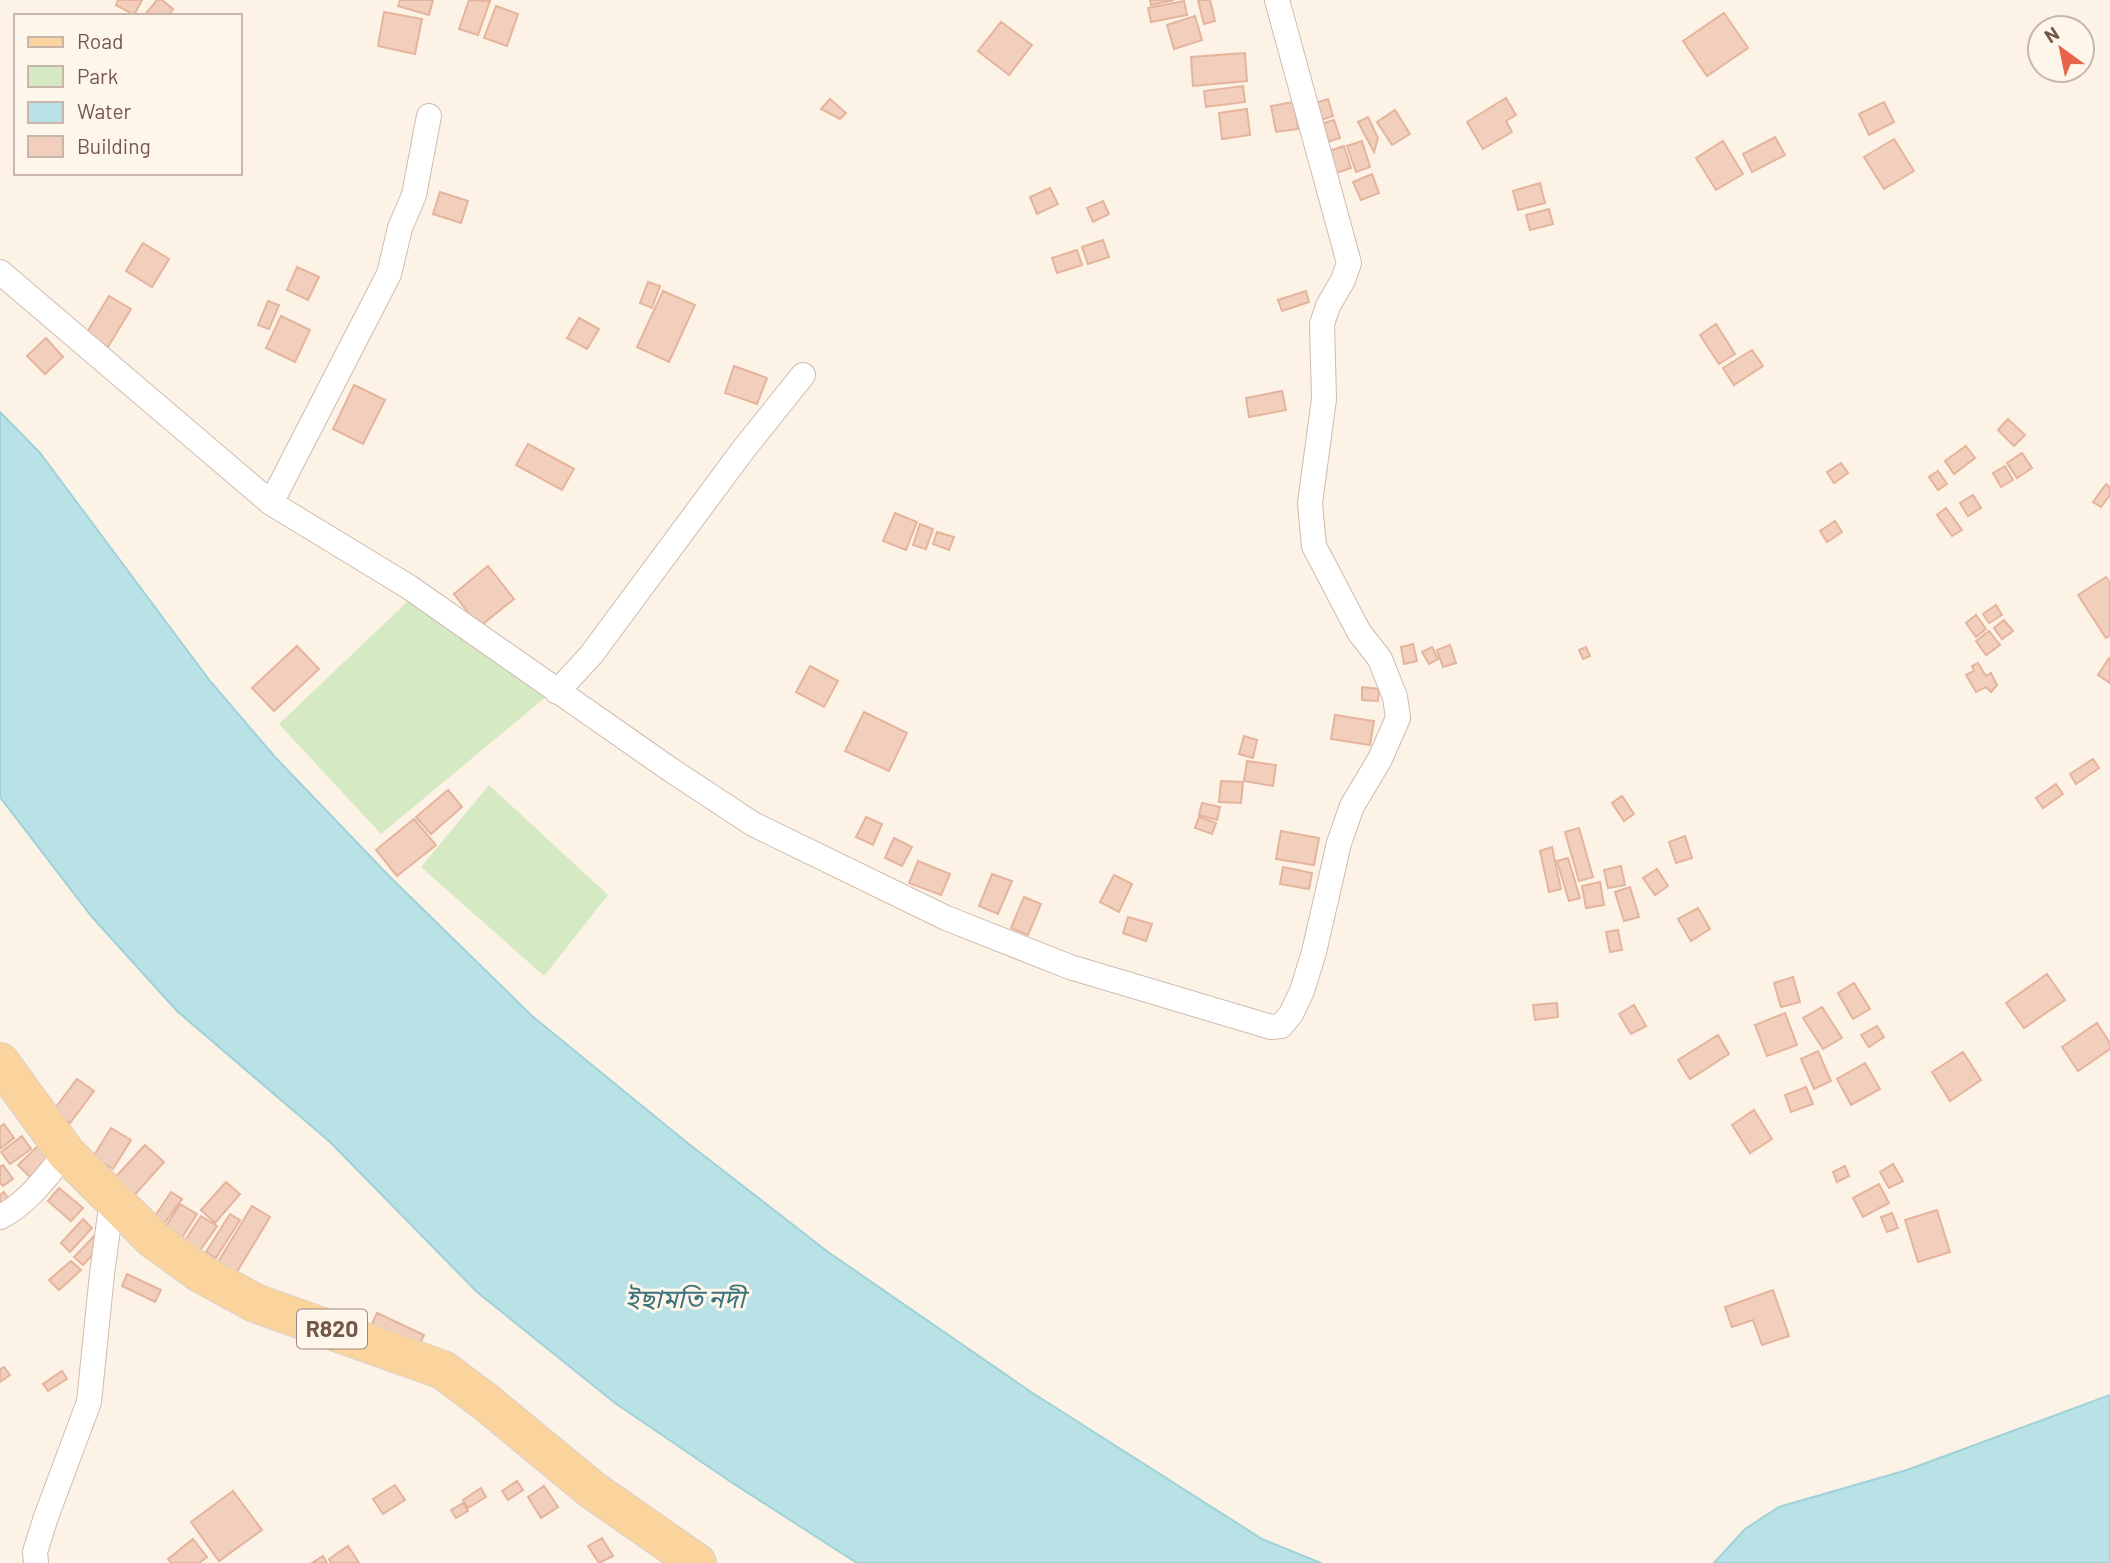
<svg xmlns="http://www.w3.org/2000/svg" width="2110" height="1563" font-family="Barlow,'Noto Sans Bengali',sans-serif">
<rect width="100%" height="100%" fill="#fcf2e5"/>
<!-- green -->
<path fill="#d5eac3" d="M 408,601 L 553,691 L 381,834 L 279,724 Z
M 489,785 L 608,895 L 544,976 L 421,867 Z"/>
<!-- water -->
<path fill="#b9e2e6" stroke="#9fd2d8" stroke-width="2" d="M 0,412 L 40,453 L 210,681 L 275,757 L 389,876 L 532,1016 L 685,1141 L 828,1252 L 1031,1392 L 1262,1539 L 1321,1563 L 857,1563 L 731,1482 L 615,1403 L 477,1292 L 330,1142 L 177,1011 L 92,917 L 0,797 Z
M 2110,1395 L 2110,1563 L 1714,1563 L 1745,1529 L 1779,1507 L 1907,1470 Z"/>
<!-- building -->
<path fill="#f2cfbc" stroke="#e5b49d" stroke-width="2" d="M 118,0 L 142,0 L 134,15 L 116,5 Z
M 157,0 L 162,0 L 173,9 L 168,16 L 144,16 Z
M 400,0 L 433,0 L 429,15 L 398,6 Z
M 469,0 L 490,1 L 478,35 L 459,29 Z
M 1150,0 L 1174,0 L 1151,5 Z
M 1198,0 L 1210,0 L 1215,21 L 1204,24 Z
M 1184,1 L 1187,15 L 1151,22 L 1148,8 Z
M 496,6 L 518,14 L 507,46 L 484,38 Z
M 384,12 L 422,19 L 415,54 L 378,46 Z
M 1724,13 L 1748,48 L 1707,76 L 1683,41 Z
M 1195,16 L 1202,40 L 1174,49 L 1167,25 Z
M 1001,22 L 1032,45 L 1009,75 L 978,51 Z
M 1245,53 L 1247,81 L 1193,86 L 1191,57 Z
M 1243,86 L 1245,102 L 1206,107 L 1204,91 Z
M 1506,98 L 1516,115 L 1506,121 L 1512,132 L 1483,149 L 1467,122 Z
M 830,99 L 846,113 L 840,119 L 821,109 Z
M 1328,99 L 1333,116 L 1314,122 L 1309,105 Z
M 1294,102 L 1298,129 L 1276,132 L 1271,106 Z
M 1884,102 L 1894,122 L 1869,135 L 1859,114 Z
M 1247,109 L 1250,135 L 1222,139 L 1219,113 Z
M 1395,110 L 1410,134 L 1392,145 L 1377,122 Z
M 1368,117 L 1378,138 L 1374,152 L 1358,122 Z
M 1334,120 L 1340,138 L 1320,144 L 1314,126 Z
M 1775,137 L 1785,155 L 1752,172 L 1743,154 Z
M 1894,139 L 1914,171 L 1884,189 L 1864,157 Z
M 1362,141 L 1370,167 L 1356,172 L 1347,146 Z
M 1723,141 L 1743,174 L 1716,190 L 1696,158 Z
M 1344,146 L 1351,168 L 1327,176 L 1320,154 Z
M 1372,174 L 1379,193 L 1361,200 L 1353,182 Z
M 1540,183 L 1545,203 L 1518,210 L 1513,191 Z
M 1050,188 L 1058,204 L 1037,214 L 1030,197 Z
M 440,192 L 468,201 L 461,223 L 433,214 Z
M 1103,201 L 1109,214 L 1093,222 L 1087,208 Z
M 1549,209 L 1553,224 L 1530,230 L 1526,215 Z
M 1103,240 L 1109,257 L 1088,264 L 1082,247 Z
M 143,243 L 169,259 L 152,287 L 126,271 Z
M 1077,250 L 1082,265 L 1057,273 L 1052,258 Z
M 297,267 L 319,277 L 308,300 L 287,290 Z
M 648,282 L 660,286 L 652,308 L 640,303 Z
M 663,291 L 695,305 L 669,362 L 637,347 Z
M 1306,291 L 1309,302 L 1282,311 L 1278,300 Z
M 109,296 L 131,309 L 108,347 L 86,334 Z
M 268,301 L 279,305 L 269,329 L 258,325 Z
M 281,316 L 310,330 L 295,362 L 266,348 Z
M 579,318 L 599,329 L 587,349 L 567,338 Z
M 1716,324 L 1735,354 L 1719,364 L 1700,335 Z
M 46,338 L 63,357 L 45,374 L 27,356 Z
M 1752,350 L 1763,366 L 1734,385 L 1723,368 Z
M 734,366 L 767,378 L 757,404 L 725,393 Z
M 354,385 L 385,400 L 363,444 L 333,429 Z
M 1282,391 L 1286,410 L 1249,417 L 1246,398 Z
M 2008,419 L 2025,435 L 2014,446 L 1998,430 Z
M 528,444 L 574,469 L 562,490 L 516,465 Z
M 1966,446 L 1975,458 L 1954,474 L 1945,461 Z
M 2022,453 L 2032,468 L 2017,478 L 2007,463 Z
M 1841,463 L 1848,473 L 1834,483 L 1827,472 Z
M 2005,466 L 2013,480 L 2001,487 L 1993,473 Z
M 1938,471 L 1947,484 L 1938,490 L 1929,477 Z
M 2106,484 L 2110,488 L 2110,495 L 2101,507 L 2093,502 Z
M 1973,495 L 1981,508 L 1968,516 L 1960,503 Z
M 1946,508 L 1962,530 L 1952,536 L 1937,515 Z
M 895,513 L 917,522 L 906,550 L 883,541 Z
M 1835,521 L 1842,532 L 1827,542 L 1820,531 Z
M 920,524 L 933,529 L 926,549 L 913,545 Z
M 937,532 L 954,537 L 949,550 L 933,544 Z
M 488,566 L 514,599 L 479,627 L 454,594 Z
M 2106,577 L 2110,583 L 2110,635 L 2106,638 L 2078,595 Z
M 1996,605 L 2002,615 L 1989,623 L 1983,614 Z
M 1976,615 L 1986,629 L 1976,637 L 1966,623 Z
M 2004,620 L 2013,631 L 2002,639 L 1994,628 Z
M 1989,631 L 2000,645 L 1986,655 L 1976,641 Z
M 1413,644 L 1417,661 L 1404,664 L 1401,647 Z
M 1450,645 L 1456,663 L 1443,667 L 1437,650 Z
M 297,646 L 319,669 L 274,711 L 252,688 Z
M 1432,647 L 1438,659 L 1429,664 L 1422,652 Z
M 1586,647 L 1590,656 L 1583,659 L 1579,650 Z
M 2109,658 L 2110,658 L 2110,683 L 2098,675 Z
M 1978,663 L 1986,676 L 1991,673 L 1997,685 L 1991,692 L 1986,687 L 1976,692 L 1966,675 L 1974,671 L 1972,666 Z
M 810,666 L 838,681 L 824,707 L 796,692 Z
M 1362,687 L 1379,689 L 1378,701 L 1362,700 Z
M 864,712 L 907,733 L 889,771 L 845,751 Z
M 1335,715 L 1374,721 L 1370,745 L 1331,739 Z
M 1244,736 L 1257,740 L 1253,758 L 1239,754 Z
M 2093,759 L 2099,768 L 2076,784 L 2070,774 Z
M 1247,761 L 1276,765 L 1273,786 L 1244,781 Z
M 1221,781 L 1243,782 L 1241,803 L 1219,802 Z
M 2056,784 L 2063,794 L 2043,808 L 2036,798 Z
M 448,790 L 462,807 L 431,834 L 416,817 Z
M 1622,796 L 1634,814 L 1624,821 L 1612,803 Z
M 1202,803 L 1220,807 L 1217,820 L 1199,815 Z
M 866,817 L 882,824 L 873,845 L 856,837 Z
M 1199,817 L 1216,823 L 1212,834 L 1195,828 Z
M 414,819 L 436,845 L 397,876 L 376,850 Z
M 1579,828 L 1593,877 L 1579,881 L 1565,832 Z
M 1281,831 L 1319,838 L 1314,865 L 1276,859 Z
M 1685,836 L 1692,858 L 1676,863 L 1669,842 Z
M 894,838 L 912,847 L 902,866 L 885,858 Z
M 1552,847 L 1561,889 L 1549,892 L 1540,851 Z
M 1568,858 L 1580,898 L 1569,901 L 1557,861 Z
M 918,861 L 950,874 L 941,895 L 909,883 Z
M 1621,866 L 1625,885 L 1608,888 L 1604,870 Z
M 1283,867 L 1312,873 L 1309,889 L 1280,884 Z
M 1657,869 L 1668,886 L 1655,895 L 1643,878 Z
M 992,874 L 1012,881 L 998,914 L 979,906 Z
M 1114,875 L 1132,884 L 1119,912 L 1100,902 Z
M 1600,882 L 1604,905 L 1586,908 L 1582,886 Z
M 1630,887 L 1639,917 L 1624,921 L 1615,892 Z
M 1024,897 L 1041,904 L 1028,935 L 1011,928 Z
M 1698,908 L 1710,929 L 1691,941 L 1678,919 Z
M 1128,917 L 1152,924 L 1146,941 L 1123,933 Z
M 1618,930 L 1622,950 L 1610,952 L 1606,932 Z
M 2047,974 L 2065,1000 L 2024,1028 L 2006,1003 Z
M 1793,977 L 1800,1002 L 1781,1007 L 1774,983 Z
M 1854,983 L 1870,1009 L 1853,1019 L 1838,993 Z
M 1557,1003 L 1558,1017 L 1535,1020 L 1533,1005 Z
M 1634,1005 L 1646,1026 L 1631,1034 L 1619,1014 Z
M 1822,1007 L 1842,1038 L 1823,1049 L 1803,1018 Z
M 1785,1013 L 1797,1045 L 1767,1056 L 1755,1025 Z
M 2097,1023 L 2110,1043 L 2110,1049 L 2078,1071 L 2062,1047 Z
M 1877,1026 L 1884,1037 L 1869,1047 L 1861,1035 Z
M 1718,1035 L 1729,1054 L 1690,1079 L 1678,1060 Z
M 1818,1051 L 1831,1081 L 1814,1089 L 1801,1059 Z
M 1963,1052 L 1981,1080 L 1950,1101 L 1932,1072 Z
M 1865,1063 L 1880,1089 L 1851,1105 L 1837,1079 Z
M 77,1079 L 94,1091 L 70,1123 L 53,1111 Z
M 1806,1087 L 1813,1104 L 1791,1112 L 1785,1095 Z
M 1754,1110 L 1772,1139 L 1750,1153 L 1732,1125 Z
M 4,1124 L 14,1138 L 0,1149 L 0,1127 Z
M 111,1128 L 131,1140 L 113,1169 L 93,1157 Z
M 22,1136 L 31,1149 L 10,1164 L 1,1152 Z
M 145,1145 L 164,1162 L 129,1201 L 109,1184 Z
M 38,1146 L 54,1163 L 35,1182 L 18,1165 Z
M 1893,1164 L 1903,1181 L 1889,1188 L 1880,1172 Z
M 3,1165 L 13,1179 L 3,1186 L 0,1183 L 0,1167 Z
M 1845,1166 L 1849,1176 L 1837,1182 L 1833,1172 Z
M 226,1182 L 240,1194 L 215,1223 L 201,1210 Z
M 1879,1184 L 1889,1203 L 1863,1217 L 1853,1198 Z
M 59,1188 L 83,1208 L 71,1221 L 48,1201 Z
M 4,1192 L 14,1207 L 0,1216 L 0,1195 Z
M 171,1192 L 182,1199 L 163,1225 L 153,1219 Z
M 180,1204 L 197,1214 L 180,1241 L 163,1231 Z
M 252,1206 L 270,1217 L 235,1275 L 217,1264 Z
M 1937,1210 L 1950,1252 L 1918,1262 L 1905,1220 Z
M 1892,1213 L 1898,1228 L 1887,1232 L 1881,1217 Z
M 230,1214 L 240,1220 L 216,1258 L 206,1252 Z
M 201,1216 L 217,1226 L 199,1252 L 184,1242 Z
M 83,1219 L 92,1228 L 70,1252 L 61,1243 Z
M 95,1235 L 104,1242 L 83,1265 L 74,1257 Z
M 71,1261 L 81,1270 L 59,1290 L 49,1280 Z
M 127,1274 L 161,1290 L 155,1302 L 122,1286 Z
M 1773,1290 L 1789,1336 L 1762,1345 L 1753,1320 L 1732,1327 L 1725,1307 Z
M 377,1313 L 424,1335 L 418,1347 L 371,1326 Z
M 4,1367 L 10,1375 L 0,1382 L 0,1369 Z
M 62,1371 L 67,1379 L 48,1391 L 43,1384 Z
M 517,1481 L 523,1490 L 508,1500 L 502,1491 Z
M 395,1485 L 405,1500 L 383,1514 L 373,1499 Z
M 544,1486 L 558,1507 L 541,1518 L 528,1497 Z
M 481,1488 L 486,1497 L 468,1508 L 463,1500 Z
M 233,1491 L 262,1530 L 219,1561 L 191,1522 Z
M 463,1503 L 468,1511 L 456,1518 L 451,1510 Z
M 602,1538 L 613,1556 L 599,1563 L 588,1546 Z
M 193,1539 L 207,1557 L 199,1563 L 171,1563 L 168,1559 Z
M 348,1546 L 359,1563 L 331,1563 L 329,1559 Z
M 323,1556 L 327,1563 L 312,1563 Z"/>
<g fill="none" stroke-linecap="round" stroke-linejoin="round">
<!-- minor casing -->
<g stroke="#d0bbae" stroke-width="26">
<path id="minor" d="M 0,272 L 271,503 L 409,587 L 671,770 L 753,824 L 946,918 L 1070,967 L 1271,1027 L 1281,1026 L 1291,1014 L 1302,991 L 1314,952 L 1339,843 L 1352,806 L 1380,759 L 1398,718 L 1395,697 L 1380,659 L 1359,632 L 1314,546 L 1310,503 L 1324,399 L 1322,324 L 1328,306 L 1343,280 L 1349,263 L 1277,0
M 271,503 L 389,274 L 400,228 L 414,195 L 429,116
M 557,692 L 591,655 L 743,450 L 803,375
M 0,1217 C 28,1203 46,1177 66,1153
M 36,1563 L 35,1552 L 46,1517 L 89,1402 L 102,1274 L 112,1199"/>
</g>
<!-- primary casing -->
<g stroke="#d8d0cc" stroke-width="40">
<path id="primary" d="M 0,1062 L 66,1153 L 153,1239 L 200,1273 L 255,1303 L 443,1370 L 487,1403 L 591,1489 L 697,1563"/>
</g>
<!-- minor -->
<use href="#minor" stroke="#fff" stroke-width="24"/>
<!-- primary -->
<use href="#primary" stroke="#fbd39d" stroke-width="38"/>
</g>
<g text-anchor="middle" stroke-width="6" stroke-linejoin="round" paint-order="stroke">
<!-- shield labels -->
<rect fill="#fff6eb" stroke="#9e877a" stroke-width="2" x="297" y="1309.5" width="70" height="39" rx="5"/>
<g font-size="23" font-weight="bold" fill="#75574a">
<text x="332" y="1337">R820</text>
</g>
<!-- water labels -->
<g font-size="26" font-style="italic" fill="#3d747b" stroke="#fff6eb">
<text x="685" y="1308">ইছামতি নদী</text>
</g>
</g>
<!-- legend -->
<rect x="14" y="14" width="228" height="161" fill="#fff6eb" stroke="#c8b6ab" stroke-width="2"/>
<rect x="28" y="37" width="35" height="10" fill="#fbd39d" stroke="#c8b6ab" stroke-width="2"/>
<text x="77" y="49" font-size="21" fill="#75574a">Road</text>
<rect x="28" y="66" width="35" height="21" fill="#d5eac3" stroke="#c8b6ab" stroke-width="2"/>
<text x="77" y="84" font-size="21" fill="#75574a">Park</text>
<rect x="28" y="102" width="35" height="21" fill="#b9e2e6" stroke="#c8b6ab" stroke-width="2"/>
<text x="77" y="119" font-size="21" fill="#75574a">Water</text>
<rect x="28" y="136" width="35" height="21" fill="#f2cfbc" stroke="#c8b6ab" stroke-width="2"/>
<text x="77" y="154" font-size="21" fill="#75574a">Building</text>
<!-- north arrow -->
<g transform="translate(2061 49) rotate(327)"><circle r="33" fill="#fff6eb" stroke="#c8b6ab" stroke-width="2"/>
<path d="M0-5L12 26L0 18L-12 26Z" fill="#e76449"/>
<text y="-10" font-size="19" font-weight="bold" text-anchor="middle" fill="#75574a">N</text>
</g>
</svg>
